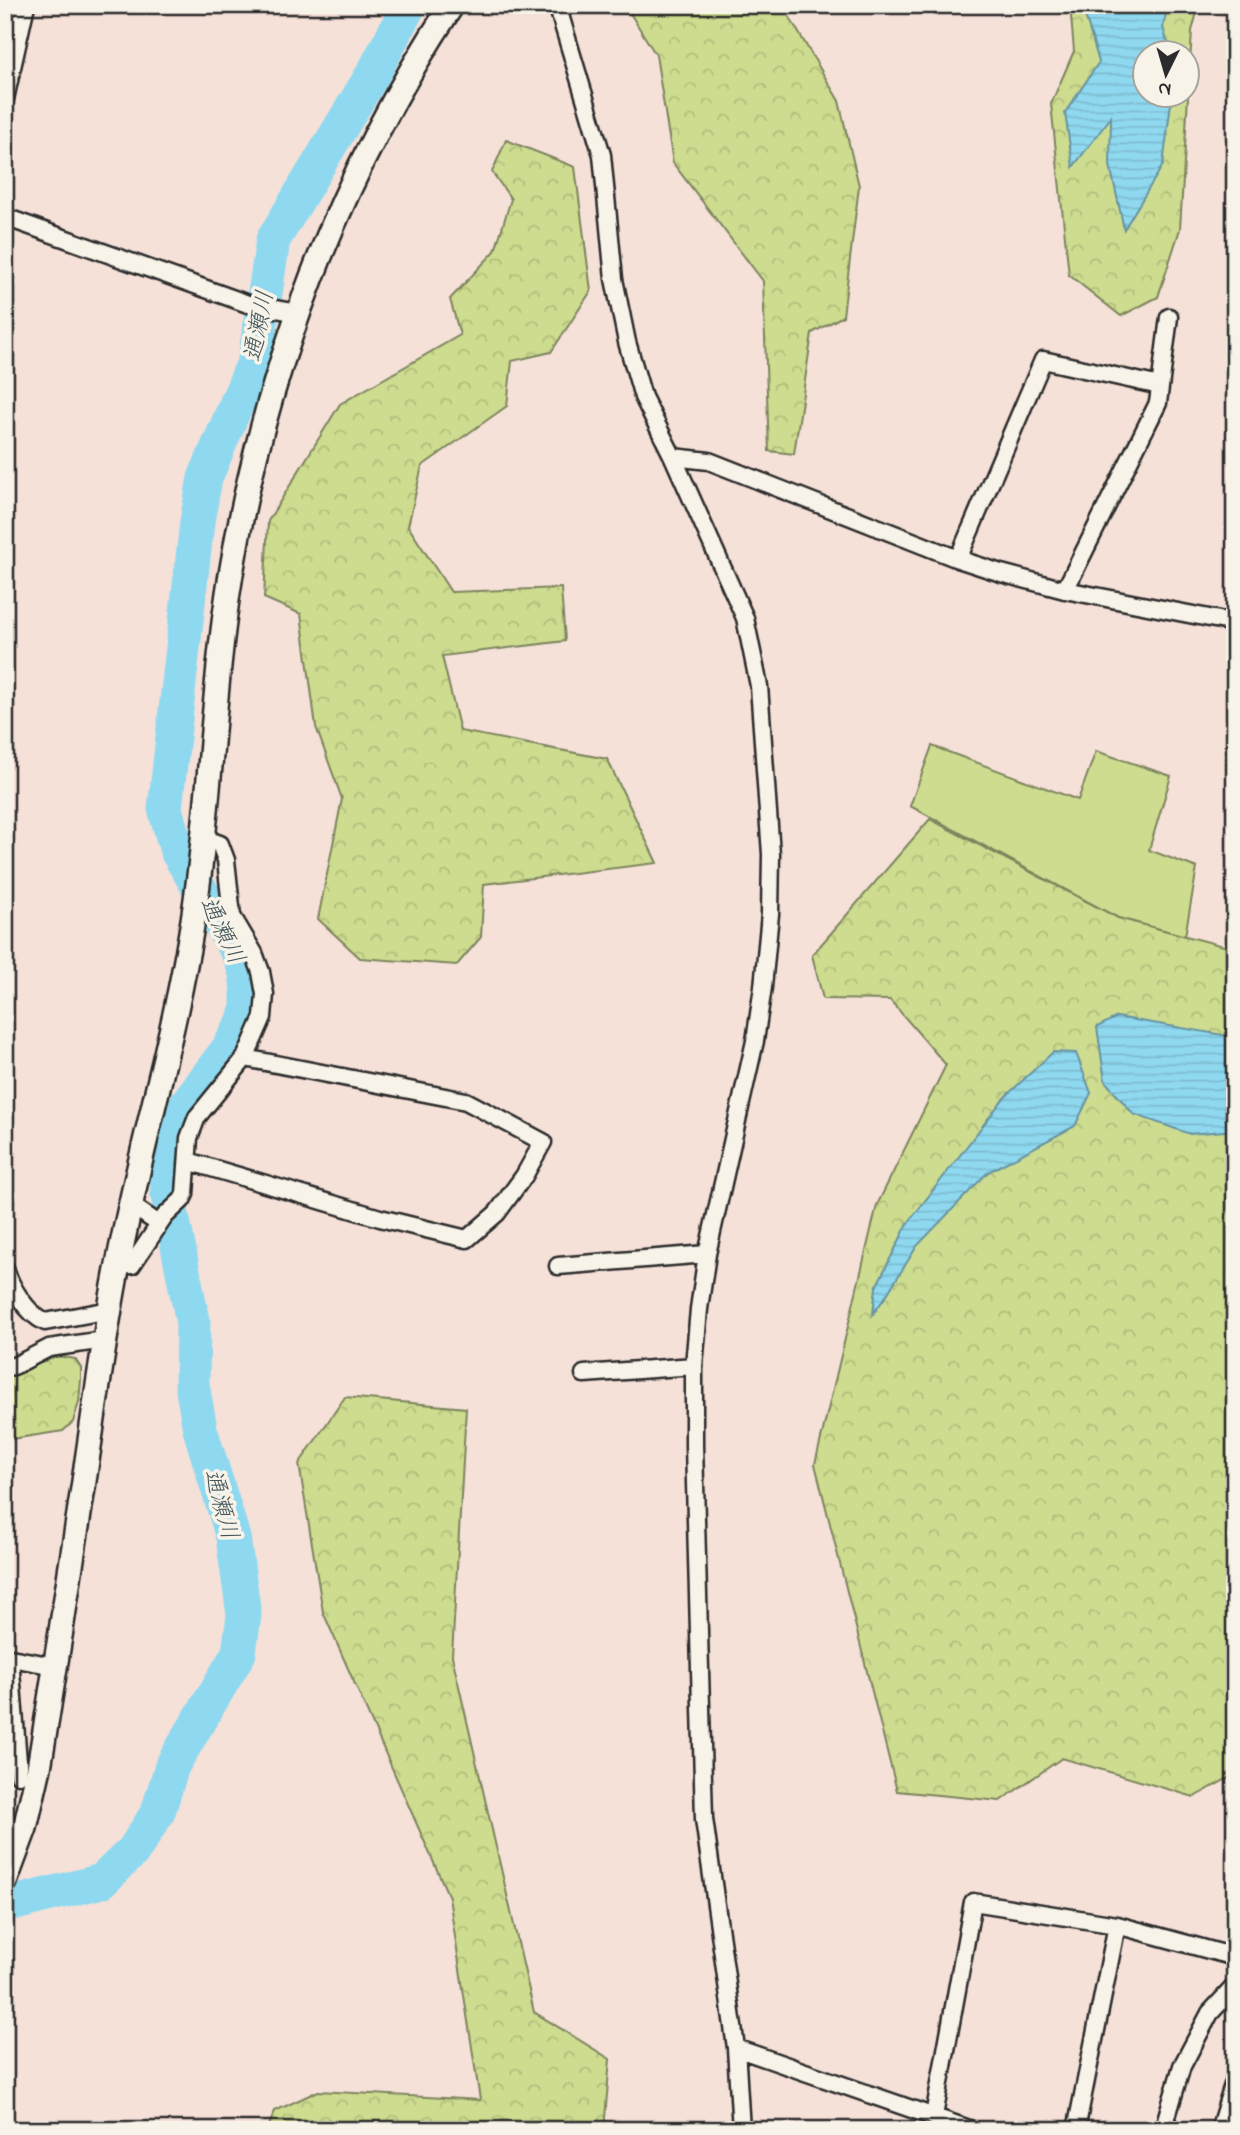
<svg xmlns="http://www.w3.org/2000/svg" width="1240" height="2135" font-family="'Indie Flower','Klee One',sans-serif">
<defs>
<pattern id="forest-crowns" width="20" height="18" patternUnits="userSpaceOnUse" patternTransform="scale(1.75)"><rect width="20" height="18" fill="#cddc8f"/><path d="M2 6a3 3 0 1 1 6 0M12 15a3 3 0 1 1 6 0" fill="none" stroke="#b0bd7c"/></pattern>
<pattern id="water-rules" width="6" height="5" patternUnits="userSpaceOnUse" patternTransform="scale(1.75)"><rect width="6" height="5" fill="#8fd9f0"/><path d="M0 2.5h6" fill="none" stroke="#7cbace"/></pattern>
</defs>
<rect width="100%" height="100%" fill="#f6e1d9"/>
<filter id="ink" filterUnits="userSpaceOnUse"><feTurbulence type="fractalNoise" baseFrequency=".0143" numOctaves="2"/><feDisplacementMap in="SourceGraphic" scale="14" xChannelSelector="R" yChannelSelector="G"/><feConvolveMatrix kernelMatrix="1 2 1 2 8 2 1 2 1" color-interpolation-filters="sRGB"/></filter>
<g filter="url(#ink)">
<!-- green -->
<path fill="#cddc8f" stroke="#7c845d" stroke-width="2" d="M 932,746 L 1078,800 L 1096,751 L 1171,776 L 1149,850 L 1197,868 L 1185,936 L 1118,918 L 910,806 Z"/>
<!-- forest -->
<path fill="url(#forest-crowns)" stroke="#7c845d" stroke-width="2" fill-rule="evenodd" d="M 625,5 L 771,5 L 786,11 L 839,101 L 859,186 L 843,316 L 812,333 L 794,454 L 769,451 L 763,281 L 673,163 L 656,55 Z
M 1070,5 L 1199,5 L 1192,31 L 1180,229 L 1158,297 L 1121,316 L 1069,275 L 1051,104 L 1074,51 ZM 1146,52 L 1188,52 L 1188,94 L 1146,94 Z
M 506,140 L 575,167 L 591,291 L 551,352 L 512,361 L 507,406 L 422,466 L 408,526 L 451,592 L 561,588 L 565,641 L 442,656 L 460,731 L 607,759 L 657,863 L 484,884 L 481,937 L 457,965 L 360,958 L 318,919 L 342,799 L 316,727 L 301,614 L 264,598 L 268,521 L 340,404 L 460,335 L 450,299 L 495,251 L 511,199 L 492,172 Z
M 930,819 L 1118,918 L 1235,949 L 1235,1763 L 1230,1777 L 1194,1797 L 1062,1758 L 1000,1801 L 897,1791 L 815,1464 L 877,1205 L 946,1065 L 890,1000 L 823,999 L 812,955 Z
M 57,1356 L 75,1359 L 81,1368 L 81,1380 L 79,1402 L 73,1422 L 63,1431 L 5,1440 L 5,1372 Z
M 345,1397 L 466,1408 L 452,1656 L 534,2012 L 610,2059 L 604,2130 L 267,2130 L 275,2111 L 318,2091 L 480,2100 L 449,1897 L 323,1612 L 299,1464 Z"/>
<!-- water -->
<path fill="url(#water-rules)" stroke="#6793a1" stroke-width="2" d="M 1082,5 L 1168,5 L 1163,27 L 1170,52 L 1146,52 L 1146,94 L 1172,95 L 1163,165 L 1124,229 L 1110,165 L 1111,117 L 1073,167 L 1065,113 L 1099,62 Z
M 1117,1017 L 1235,1037 L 1235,1130 L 1190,1134 L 1133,1114 L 1105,1081 L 1097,1027 Z
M 1053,1052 L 1076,1053 L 1091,1093 L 1075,1126 L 988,1172 L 917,1246 L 886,1296 L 873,1314 L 876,1287 L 908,1223 L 1004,1098 Z"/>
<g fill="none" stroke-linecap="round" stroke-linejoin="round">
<!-- stream -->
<path stroke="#6793a1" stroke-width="6" d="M 5,1904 L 19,1902"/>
<!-- river -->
<path stroke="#8fd9f0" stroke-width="35" d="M 19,1902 L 102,1881 L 134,1850 L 158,1812 L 172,1766 L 239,1653 L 244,1615 L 233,1537 L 200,1429 L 192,1384 L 193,1323 L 168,1195 L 167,1169 L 175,1119 L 229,1048 L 242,1025 L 248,1008 L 248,991 L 246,973 L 240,956 L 177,851 L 165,809 L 197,522 L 205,478 L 255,360 L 273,240 L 374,72 L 409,5"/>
<!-- street casing -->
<g stroke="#2b2b2b" stroke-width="21">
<path id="street" d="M 557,5 L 602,155 L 614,279 L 627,342 L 643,397 L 673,457 L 745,618 L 759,686 L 771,854 L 770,914 L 763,987 L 755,1041 L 707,1254 L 699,1309 L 694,1366 L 694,1445 L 704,1819 L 736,2048 L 741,2130
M 5,99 L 26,5
M 5,217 L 248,304 L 298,313
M 673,457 L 709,461 L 958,559 L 1001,573 L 1065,590 L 1235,623
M 958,559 L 1043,360 L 1160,386
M 1065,590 L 1158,403 L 1169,317
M 188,1161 L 380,1218 L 467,1239 L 497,1213 L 524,1176 L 543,1142 L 466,1101 L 245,1058
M 131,1205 L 159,1224
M 118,1266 L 132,1265 L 165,1216 L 182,1200 L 185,1194 L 189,1138 L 197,1117 L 245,1058 L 263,1017 L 265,994 L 261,972 L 254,953 L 232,916 L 226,860 L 220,844 L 203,838
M 558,1266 L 707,1254
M 5,1268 C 10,1286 27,1314 45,1322 L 110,1310
M 5,1367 L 14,1366 L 49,1348 L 104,1340
M 584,1374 L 694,1366
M 5,1657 L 55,1666
M 10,1658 L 19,1775
M 736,2048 L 972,2130
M 934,2116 L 973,1902 L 1117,1925 L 1235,1957
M 1076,2130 L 1117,1925
M 1163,2130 L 1182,2066 L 1210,2013 L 1235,1986
M 1219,2130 L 1235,2078"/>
</g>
<!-- secondary casing -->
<g stroke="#2b2b2b" stroke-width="28">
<path id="secondary" d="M 5,1882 L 25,1828 L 39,1768 C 54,1675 69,1581 83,1488 C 94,1415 103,1342 117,1270 C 139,1152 174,1039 193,920 C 211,806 212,689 231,574 C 264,372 339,176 452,5"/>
</g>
<!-- street -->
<use href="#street" stroke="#f7f3e8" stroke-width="16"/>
<!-- secondary -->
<use href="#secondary" stroke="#f7f3e8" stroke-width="23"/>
</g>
</g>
<g text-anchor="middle" stroke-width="7" stroke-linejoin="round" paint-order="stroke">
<!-- water labels -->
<g font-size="24" font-style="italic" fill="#44565c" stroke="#f7f3e8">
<text transform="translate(258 326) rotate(-79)" y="8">通瀬川</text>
<text transform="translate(223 930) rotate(64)" y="8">通瀬川</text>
<text transform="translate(222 1504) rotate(75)" y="8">通瀬川</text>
</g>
</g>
<!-- margin -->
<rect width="1240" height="2135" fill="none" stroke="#f7f3e8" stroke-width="28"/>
<rect x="14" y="14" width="1212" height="2107" fill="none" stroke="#2b2b2b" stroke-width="2.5" filter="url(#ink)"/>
<!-- north arrow -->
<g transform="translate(1166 74) rotate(185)"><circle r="33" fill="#f7f3e8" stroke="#a5a39c" stroke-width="2"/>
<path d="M0-5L12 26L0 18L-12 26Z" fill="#2b2b2b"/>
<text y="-10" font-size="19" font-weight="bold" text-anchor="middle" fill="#2b2b2b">N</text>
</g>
</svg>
